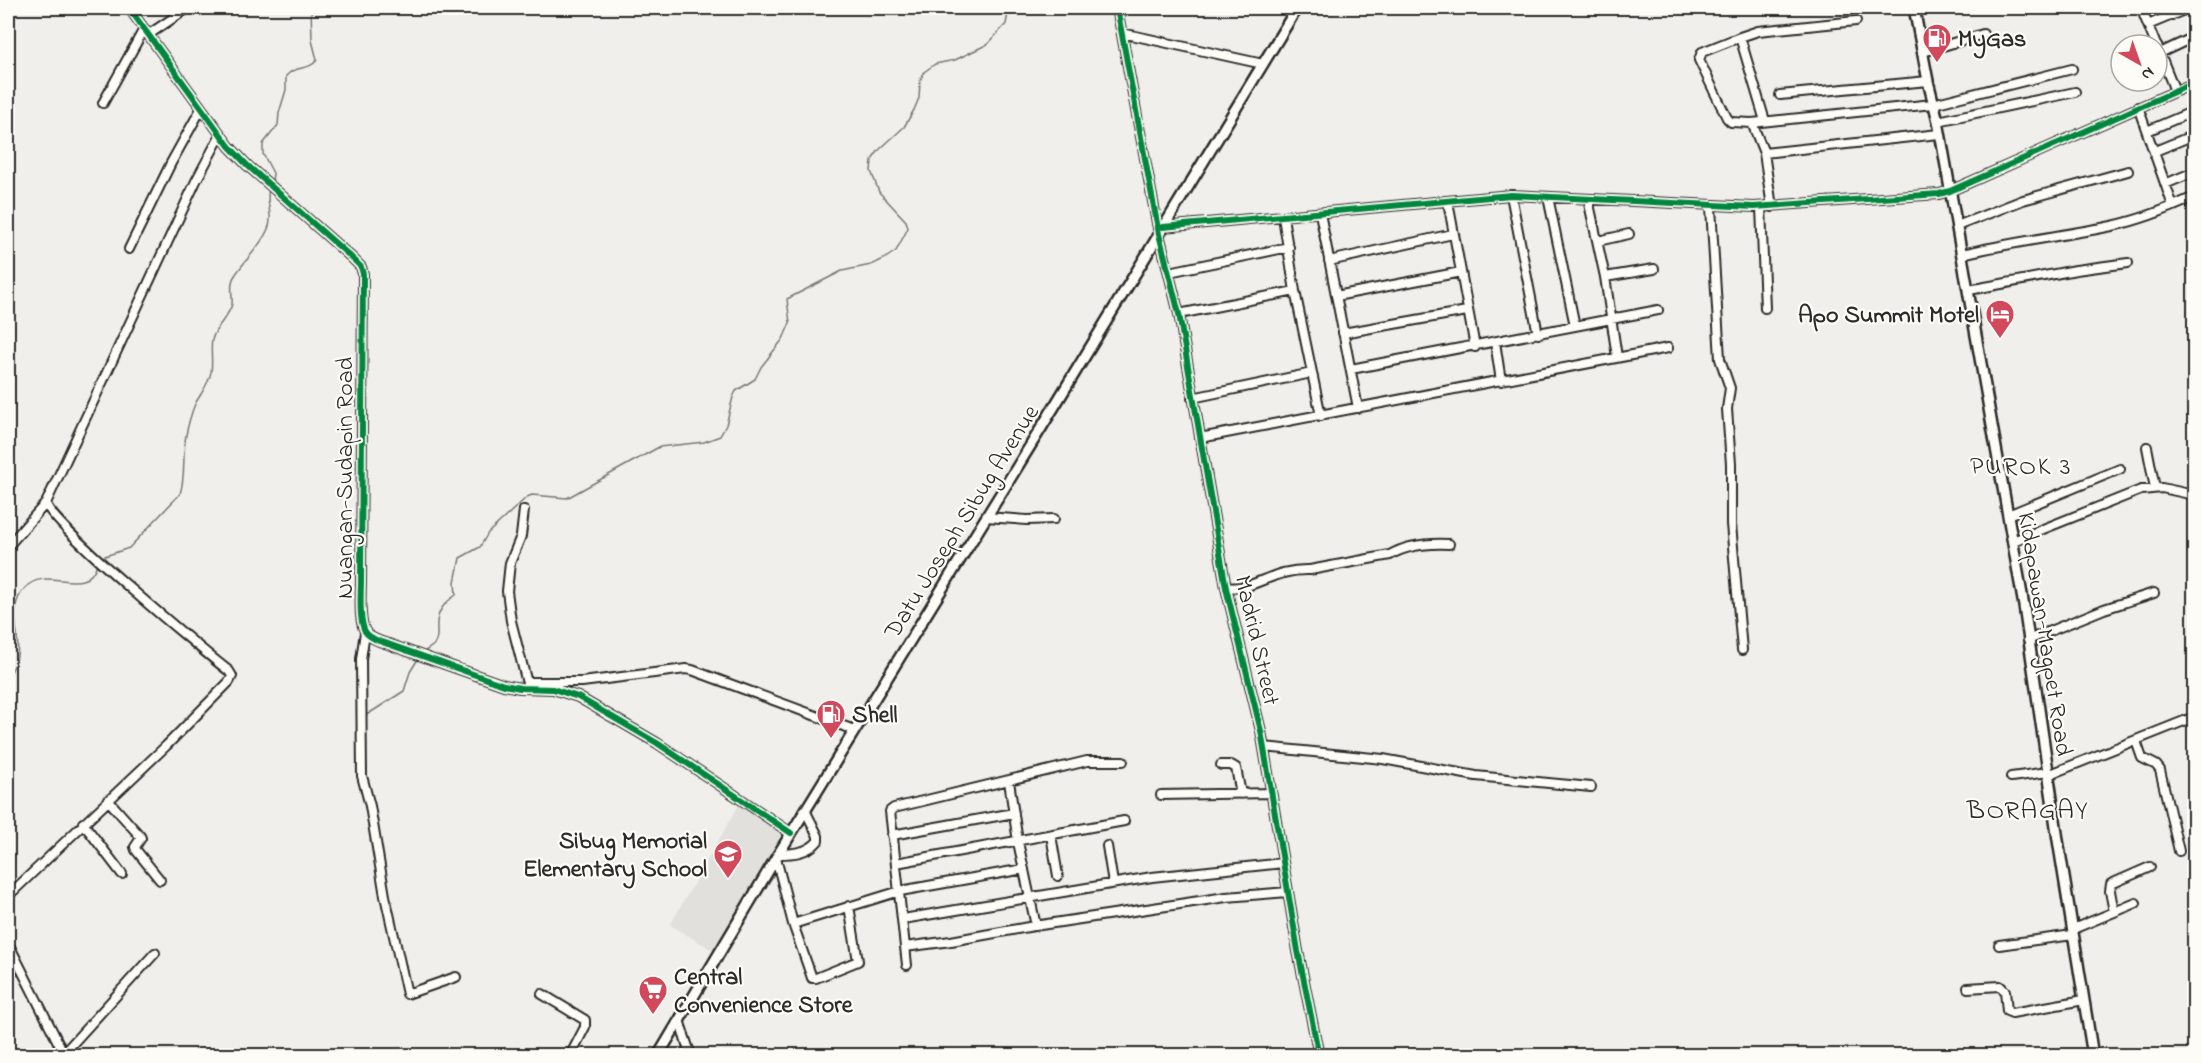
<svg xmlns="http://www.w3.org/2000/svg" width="2202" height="1063" font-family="'Indie Flower',sans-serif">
<rect width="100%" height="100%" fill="#f0efeb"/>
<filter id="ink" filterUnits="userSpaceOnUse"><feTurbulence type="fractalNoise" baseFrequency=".0167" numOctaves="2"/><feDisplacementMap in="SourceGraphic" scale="12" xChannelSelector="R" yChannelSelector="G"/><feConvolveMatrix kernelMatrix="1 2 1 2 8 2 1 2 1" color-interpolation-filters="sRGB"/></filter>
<g filter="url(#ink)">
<!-- built -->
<path fill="#e1e0dc" d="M 740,803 L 787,833 L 714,951 L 670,925 Z"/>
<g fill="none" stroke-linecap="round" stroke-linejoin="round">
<!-- stream -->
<path stroke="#777775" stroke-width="1.5" d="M 272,182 L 273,173 L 263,154 L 263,144 L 278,125 L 279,113 L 286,90 L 286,76 C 295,65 309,71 317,60 L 312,40 L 311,8
M 102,557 L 129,548 L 180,494 C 186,476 182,455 186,435 C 188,425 191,414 195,404 C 201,393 209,384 211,372 C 213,361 210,350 212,340 C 215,326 229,317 232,304 C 233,296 229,285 234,277 C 244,260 260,248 268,229 C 274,215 265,202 269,189
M 423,653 C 427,649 433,647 435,643 C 438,638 437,633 437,628 C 436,612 444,603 456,595 L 455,582 L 460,558 L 480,547 L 488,533 L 527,497 L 532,495 L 567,498 L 659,447 L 704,442 L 720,436 L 726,425 L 733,397 L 736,391 L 755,379 L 761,367 L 783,339 L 790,323 L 787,299 L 842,271 L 871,265 L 884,259 L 896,251 L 908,228 L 906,221 L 879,192 L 871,171 L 872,160 L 879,150 L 904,127 L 914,110 L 919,98 L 920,81 L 924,72 L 935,64 L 955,60 L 988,44 L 1006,24 L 1009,8
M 8,676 C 32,645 1,614 25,588 C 46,564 86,600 97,564
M 365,716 L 404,691 L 410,672 L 418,659"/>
<!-- minor casing -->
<g stroke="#2b2b2b" stroke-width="12">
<path id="minor" d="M 129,8 L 229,146 L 247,165 L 351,257 L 361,267 L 363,274 L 361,582 C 361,594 358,625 367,634 C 372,639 381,642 388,644 L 504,685 L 520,688 L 553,689 L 578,697 L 657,743 L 791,833
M 1117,8 L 1159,234 L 1179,314 L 1226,588 L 1261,731 L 1298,951 L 1319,1056
M 2141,8 L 2156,45
M 2148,25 L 2189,8
M 1122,33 L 1263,64
M 148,35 L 188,8
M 1740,37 L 1758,31 L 1856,21
M 2157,46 L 2175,91
M 1923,52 L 1983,34
M 2160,53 L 2194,37
M 1780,95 L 1928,81
M 103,103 L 144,29
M 2138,107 L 2173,206
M 1765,121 L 1740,37 L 1702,52 L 1699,60 L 1727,118 L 1731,122 L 1752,123 L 1933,104 L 2072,69
M 1938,121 L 2075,92
M 1752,123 L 1764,153 L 1772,207
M 2147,131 L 2194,111
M 2155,151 L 2194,135
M 1764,153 L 1939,134
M 2165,184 L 2194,172
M 1511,195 L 1538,334
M 1548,197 L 1575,326
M 1588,199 L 1605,277 L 1617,357
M 1448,202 L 1475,347
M 1711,207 L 1720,359 L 1730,388 L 1727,409 L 1731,464 L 1731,524 L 1742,650
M 1761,207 L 1765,308
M 1320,213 L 1358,408
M 1283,217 L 1295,291 L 1321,416
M 1957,226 L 2023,200 L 2128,171
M 1163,227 L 1511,195 L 1754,207 L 1939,194 L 1950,191 L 2194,83
M 1598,241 L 1629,234
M 129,249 L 171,163 L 201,109
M 1962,254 C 2012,242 2062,236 2112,226 C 2140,220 2168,209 2194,197
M 1329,261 L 1453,234
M 1169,272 L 1289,247
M 1605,277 L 1654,269
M 1969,290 L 2076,270 L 2128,263
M 1336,296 L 1461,272
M 1179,314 L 1295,291
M 1343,333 L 1467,311
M 1495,342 L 1501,381
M 1351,369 L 1658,310
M 1192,398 L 1312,373
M 1200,438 L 1668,348
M 2147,447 L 2155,488
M 524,510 L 521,536 L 510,563 L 507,591 L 511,621 L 528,687
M 2008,515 L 2120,469
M 986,517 L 1027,520 L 1054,519
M 2013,541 L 2141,490 L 2162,488 L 2194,495
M 8,546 L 46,503 L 196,181 L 220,136
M 1226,588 C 1234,587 1243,588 1250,585 C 1272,577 1286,569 1310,570 L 1390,555 C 1407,545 1430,543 1449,544
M 365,632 L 361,659 L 362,776 L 370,806 L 385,896 L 407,994 L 456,977
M 2028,640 L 2104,609 L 2154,593
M 527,682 L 582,682 L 686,669 L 692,670 L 854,730
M 2136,741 L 2142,758 L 2156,765 L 2160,770 L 2179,851
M 1264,747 L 1383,759 L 1476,776 L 1591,787
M 1221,765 L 1231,765 L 1236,768 L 1241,794
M 2048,775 L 2194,717
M 2011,777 L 2048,772
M 1009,781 L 1018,842 L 1036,926
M 1161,795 L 1271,793
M 108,800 L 140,836 L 141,838 L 135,847 L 136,850 L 160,880
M 83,823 L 122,874
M 892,835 L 1014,813
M 1051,835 L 1058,876
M 1107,846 L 1113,883
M 778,854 C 792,854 808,853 818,841 L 818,836 L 805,810
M 776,858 L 793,924 L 812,978 L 816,978 L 858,961 L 849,906
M 896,863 L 1124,821
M 8,896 L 166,746 L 229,682 L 232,676 L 229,671 C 204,652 49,523 46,503
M 2114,912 L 2110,891 L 2111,884 L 2150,867
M 903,919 L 1152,877 L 1283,863
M 793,924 L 900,891 L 1024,869
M 2073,929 L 2136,903
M 8,943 L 65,1056
M 1999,945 L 2073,935
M 905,947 L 951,941 L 1034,926 L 1226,897 L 1288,892
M 907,965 L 890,811 L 894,808 L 1087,761 L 1123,761
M 1968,988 L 2000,986 L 2005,991 L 2007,1011 L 2012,1013 L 2084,1000
M 542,994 L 585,1020 L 585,1027 L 570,1056
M 679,1020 L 691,1056
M 64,1053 L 155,953"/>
</g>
<!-- major casing -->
<g stroke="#2b2b2b" stroke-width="14">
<path id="major" d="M 1914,8 L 1928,81 L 1938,121 L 2024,606 L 2058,840 L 2093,1056
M 658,1056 L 776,858 L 1040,430 L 1297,8"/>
</g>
<!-- minor -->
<use href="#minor" stroke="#fdfcf7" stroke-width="8"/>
<!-- major -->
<use href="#major" stroke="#fdfcf7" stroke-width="9"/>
<!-- cycleway casing -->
<g stroke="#fdfcf7" stroke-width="10">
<path id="cycleway" d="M 129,8 L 229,146 L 247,165 L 351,257 L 361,267 L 363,274 L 361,582 C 361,594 358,625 367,634 C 372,639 381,642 388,644 L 504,685 L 520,688 L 553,689 L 578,697 L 657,743 L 791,833
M 1117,8 L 1159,234 L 1179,314 L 1226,588 L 1261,731 L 1298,951 L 1319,1056
M 1163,227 L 1511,195 L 1754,207 L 1939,194 L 1950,191 L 2194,83"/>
</g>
<!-- cycleway -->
<use href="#cycleway" stroke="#00873e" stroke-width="6"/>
</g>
</g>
<!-- icons -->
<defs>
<g id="fuel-pin" transform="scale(1.5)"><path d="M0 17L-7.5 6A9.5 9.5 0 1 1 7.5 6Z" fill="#d1495b" stroke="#fdfcf7"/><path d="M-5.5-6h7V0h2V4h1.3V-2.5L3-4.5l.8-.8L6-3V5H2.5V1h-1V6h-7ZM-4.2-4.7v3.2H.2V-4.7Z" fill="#fff"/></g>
<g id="hotel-pin" transform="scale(1.5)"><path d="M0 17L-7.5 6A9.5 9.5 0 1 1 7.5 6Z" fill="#d1495b" stroke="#fdfcf7"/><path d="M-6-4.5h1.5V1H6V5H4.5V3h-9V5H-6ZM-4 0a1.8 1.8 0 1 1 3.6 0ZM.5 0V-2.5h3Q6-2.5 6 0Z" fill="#fff"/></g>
<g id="school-pin" transform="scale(1.5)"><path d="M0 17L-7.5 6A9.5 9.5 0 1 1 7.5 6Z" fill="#d1495b" stroke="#fdfcf7"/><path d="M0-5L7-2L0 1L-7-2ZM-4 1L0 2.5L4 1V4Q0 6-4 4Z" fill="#fff"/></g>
<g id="supermarket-pin" transform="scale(1.5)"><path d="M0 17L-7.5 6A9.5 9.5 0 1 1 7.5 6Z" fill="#d1495b" stroke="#fdfcf7"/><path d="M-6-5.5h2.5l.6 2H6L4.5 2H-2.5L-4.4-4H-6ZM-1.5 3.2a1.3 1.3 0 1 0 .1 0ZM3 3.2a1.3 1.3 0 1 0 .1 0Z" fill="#fff"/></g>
</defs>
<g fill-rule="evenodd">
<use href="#fuel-pin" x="1937" y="38"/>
<use href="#hotel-pin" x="2000" y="314"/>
<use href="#fuel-pin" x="831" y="714"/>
<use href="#school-pin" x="728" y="854"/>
<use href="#supermarket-pin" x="653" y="990"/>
</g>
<g text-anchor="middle" stroke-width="4.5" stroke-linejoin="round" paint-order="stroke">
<!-- poi labels -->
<g font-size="24" font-weight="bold" fill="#2b2b2b" stroke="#fdfcf7" text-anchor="start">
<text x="1958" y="46">MyGas</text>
<text x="1979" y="322" text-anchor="end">Apo Summit Motel</text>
<text x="852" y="722">Shell</text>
<text x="707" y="848" text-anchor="end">Sibug Memorial<tspan x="707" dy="28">Elementary School</tspan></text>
<text x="674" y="984">Central<tspan x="674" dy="28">Convenience Store</tspan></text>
</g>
<!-- street labels -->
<g font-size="24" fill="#2b2b2b" stroke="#fdfcf7">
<text transform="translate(344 478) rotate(-90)" y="8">Nuangan-Sudapin Road</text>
<text transform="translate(961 521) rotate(-58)" y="8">Datu Joseph Sibug Avenue</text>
<text transform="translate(2046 634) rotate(81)" y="8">Kidapawan-Magpet Road</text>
<text transform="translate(1258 640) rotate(77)" y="8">Madrid Street</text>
</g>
<!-- neighbourhood labels -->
<g font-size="26" letter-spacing="1.5" fill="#2b2b2b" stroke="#fdfcf7">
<text x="2021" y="474">PUROK 3</text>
</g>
<!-- quarter labels -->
<g font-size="27" letter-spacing="1.5" fill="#2b2b2b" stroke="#fdfcf7">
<text x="2028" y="818">BORAGAY</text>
</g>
</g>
<!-- margin -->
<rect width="2202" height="1063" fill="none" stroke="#fdfcf7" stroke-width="30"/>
<rect x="15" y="15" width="2172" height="1033" fill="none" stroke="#2b2b2b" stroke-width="2" filter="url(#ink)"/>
<!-- north arrow -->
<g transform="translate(2139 63) rotate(140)"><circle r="28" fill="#fdfcf7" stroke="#a9a8a5" stroke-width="1.5"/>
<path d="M0-4.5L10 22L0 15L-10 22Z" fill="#d1495b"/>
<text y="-9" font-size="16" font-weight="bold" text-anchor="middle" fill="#2b2b2b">N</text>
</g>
</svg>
